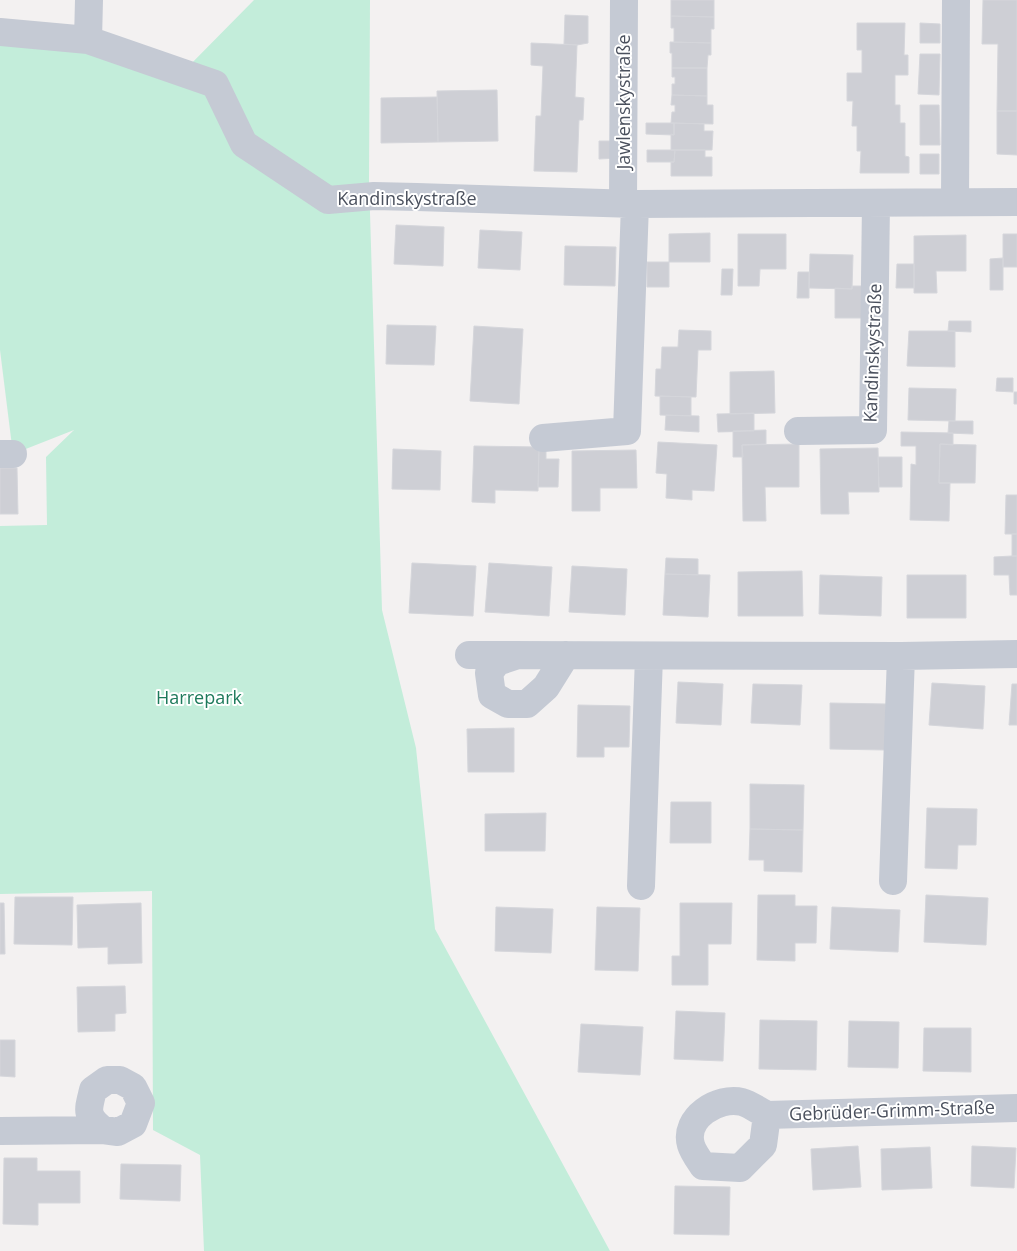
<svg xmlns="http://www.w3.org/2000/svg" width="1017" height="1251" font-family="'Open Sans',sans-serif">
<rect width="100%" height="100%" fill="#f3f1f1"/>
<!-- green -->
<path fill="#c3edda" d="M 254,0 L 370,0 L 369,180 L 382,610 L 416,748 L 435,929 L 610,1251 L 204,1251 L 200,1155 L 153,1130 L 152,891 L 0,894 L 0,526 L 47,525 L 46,457 L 74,430 L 13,454 L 0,350 L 0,32 L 182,73 Z"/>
<!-- building -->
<path fill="#cecfd5" stroke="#d5d6db" d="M 671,0 L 714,0 L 714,17 L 671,16 Z
M 983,0 L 1017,0 L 1017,111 L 997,111 L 998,44 L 982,44 Z
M 565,15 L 588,16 L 588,43 L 577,45 L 564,44 Z
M 671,16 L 714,17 L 714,29 L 711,29 L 711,43 L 674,42 L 674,28 L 671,28 Z
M 857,23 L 905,23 L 904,55 L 908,55 L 908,75 L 895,75 L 895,105 L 900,105 L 900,123 L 905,123 L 905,156 L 909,157 L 909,173 L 860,173 L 861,151 L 857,151 L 857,126 L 852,126 L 853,101 L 847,101 L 847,73 L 862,73 L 862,50 L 857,50 Z
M 920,23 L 940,24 L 940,43 L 920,43 Z
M 670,42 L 711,43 L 711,55 L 708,55 L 707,68 L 672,68 L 672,53 L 670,53 Z
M 531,43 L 577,45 L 575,97 L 584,98 L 583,120 L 579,120 L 577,172 L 534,171 L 536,116 L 541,116 L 543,66 L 531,65 Z
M 920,54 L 940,54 L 939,95 L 918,94 Z
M 672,68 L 707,68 L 707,96 L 672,95 L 672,84 L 675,84 L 675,77 L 672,77 Z
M 497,90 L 498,141 L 438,142 L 437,91 Z
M 672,95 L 707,96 L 707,105 L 713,105 L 713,124 L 671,123 L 672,112 L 675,112 L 675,105 L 671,105 Z
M 437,97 L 438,142 L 381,143 L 381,98 Z
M 920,105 L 939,105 L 940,145 L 920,145 Z
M 997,111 L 1017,111 L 1017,155 L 997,154 Z
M 646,123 L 674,123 L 674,135 L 646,134 Z
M 674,123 L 704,124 L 704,131 L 713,131 L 712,150 L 671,150 L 671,134 L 674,135 Z
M 599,141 L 618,141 L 618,158 L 599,159 Z
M 647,150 L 675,150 L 674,162 L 647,162 Z
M 675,150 L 705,150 L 705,157 L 712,157 L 712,176 L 671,176 L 671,162 L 674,162 Z
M 920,154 L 939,154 L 939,174 L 920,174 Z
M 396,225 L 444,227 L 443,266 L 394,264 Z
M 480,230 L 522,232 L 520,270 L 478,268 Z
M 710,233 L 710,262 L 669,262 L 669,234 Z
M 738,234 L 786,234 L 786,269 L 760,269 L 759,286 L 738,286 Z
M 1003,234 L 1017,234 L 1017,267 L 1003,267 Z
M 966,235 L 966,271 L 936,271 L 937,293 L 914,293 L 914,236 Z
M 565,246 L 616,247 L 615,286 L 564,285 Z
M 810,254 L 853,255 L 852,289 L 809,288 Z
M 1003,258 L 1003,290 L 990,290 L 990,259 Z
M 647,262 L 669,262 L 669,287 L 647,287 Z
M 897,264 L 914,264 L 914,288 L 896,288 Z
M 722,269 L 733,269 L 732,295 L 721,295 Z
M 798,272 L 809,272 L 809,298 L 797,298 Z
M 852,286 L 863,286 L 862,318 L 835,318 L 835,288 L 852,289 Z
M 949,321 L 971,321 L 971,332 L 948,331 Z
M 387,325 L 436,326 L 434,365 L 386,364 Z
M 474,326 L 523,329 L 519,404 L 470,401 Z
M 679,330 L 711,331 L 711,350 L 698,350 L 696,397 L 655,396 L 656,369 L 661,369 L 662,347 L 678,347 Z
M 909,331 L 955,331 L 955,367 L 907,366 Z
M 774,371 L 775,413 L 730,414 L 730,372 Z
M 997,378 L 1013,378 L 1013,392 L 996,391 Z
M 909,388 L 956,389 L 955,421 L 908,420 Z
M 1014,392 L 1017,392 L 1017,404 L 1014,404 Z
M 660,396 L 691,397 L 691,416 L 660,415 Z
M 754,413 L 754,431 L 718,432 L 717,414 Z
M 666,415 L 699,416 L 699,432 L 665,430 Z
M 949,421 L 973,421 L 973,434 L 948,433 Z
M 766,430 L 766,444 L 742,445 L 743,457 L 733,457 L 733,431 Z
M 901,432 L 953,433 L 953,445 L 940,444 L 939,483 L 950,483 L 949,521 L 910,520 L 911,464 L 916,465 L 916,446 L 901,446 Z
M 658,442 L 717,445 L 714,491 L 692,490 L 692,500 L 666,498 L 667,474 L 656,473 Z
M 799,444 L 799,487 L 765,487 L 766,521 L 743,521 L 742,445 Z
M 940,444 L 976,445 L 975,483 L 939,483 Z
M 474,446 L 539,447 L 538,491 L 495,490 L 495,503 L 472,502 Z
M 539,447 L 546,448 L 546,459 L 559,459 L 558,487 L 538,487 Z
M 878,448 L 879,492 L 848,492 L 849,514 L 821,514 L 820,449 Z
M 393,449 L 441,451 L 440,490 L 392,489 Z
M 636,450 L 637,488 L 600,488 L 600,511 L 572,511 L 572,451 Z
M 878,457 L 902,457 L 902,487 L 879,487 Z
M 0,468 L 17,468 L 18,514 L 0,514 Z
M 1006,495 L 1017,495 L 1017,534 L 1005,534 Z
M 1012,534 L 1017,534 L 1017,556 L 1012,556 Z
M 1012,556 L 1017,556 L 1017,595 L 1010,595 L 1009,575 L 994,575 L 994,557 Z
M 666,558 L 698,559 L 698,575 L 665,574 Z
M 412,563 L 476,566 L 473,616 L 409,613 Z
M 489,563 L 552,567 L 549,616 L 485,612 Z
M 572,566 L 627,569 L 625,615 L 569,612 Z
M 802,571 L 803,616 L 738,616 L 738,572 Z
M 665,574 L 710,575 L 708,617 L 663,615 Z
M 820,575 L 882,577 L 881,616 L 819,614 Z
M 907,575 L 966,575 L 966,618 L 907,618 Z
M 678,682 L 723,684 L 721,725 L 676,723 Z
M 932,683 L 985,686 L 983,729 L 929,725 Z
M 753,684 L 802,685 L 800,725 L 751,723 Z
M 1012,684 L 1017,684 L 1017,725 L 1009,725 Z
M 830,703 L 886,704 L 885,750 L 830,749 Z
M 578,705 L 630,706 L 629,747 L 604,747 L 604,757 L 577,757 Z
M 514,728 L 514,772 L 468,772 L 467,729 Z
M 750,784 L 804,785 L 803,830 L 750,829 Z
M 671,802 L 711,802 L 711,843 L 670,843 Z
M 927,808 L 977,809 L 976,845 L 958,845 L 957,869 L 925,868 Z
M 546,813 L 545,851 L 485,851 L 485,814 Z
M 750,829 L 803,830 L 802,872 L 764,871 L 764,860 L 749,860 Z
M 758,895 L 795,895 L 795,906 L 817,906 L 816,943 L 795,943 L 795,961 L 757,960 Z
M 926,895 L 988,898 L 986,945 L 924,942 Z
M 15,897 L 73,897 L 72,945 L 14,944 Z
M 0,903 L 4,903 L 5,954 L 0,954 Z
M 141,903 L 142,963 L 108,964 L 108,947 L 78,948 L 77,905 Z
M 680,903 L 732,903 L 731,944 L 708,944 L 708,985 L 672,985 L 672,956 L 680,956 Z
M 496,907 L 553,909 L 551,953 L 495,951 Z
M 597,907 L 640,908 L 638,971 L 595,970 Z
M 832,907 L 900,910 L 898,952 L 830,949 Z
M 125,986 L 126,1013 L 115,1014 L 115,1031 L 78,1032 L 77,987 Z
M 676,1011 L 725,1013 L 723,1061 L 674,1059 Z
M 760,1020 L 817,1021 L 816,1070 L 759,1069 Z
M 849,1021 L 899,1022 L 898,1068 L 848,1067 Z
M 581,1024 L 643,1027 L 640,1075 L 578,1072 Z
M 924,1028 L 971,1028 L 971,1072 L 923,1071 Z
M 0,1040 L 15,1040 L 15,1077 L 0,1076 Z
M 858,1146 L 861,1187 L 813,1190 L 811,1149 Z
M 972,1146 L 1016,1148 L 1014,1188 L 971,1186 Z
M 930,1147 L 932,1188 L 882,1190 L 881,1149 Z
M 4,1158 L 37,1158 L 37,1171 L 80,1171 L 80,1203 L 38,1203 L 38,1225 L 3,1224 Z
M 121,1164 L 181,1165 L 180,1201 L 120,1199 Z
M 675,1186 L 730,1187 L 729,1235 L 674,1234 Z"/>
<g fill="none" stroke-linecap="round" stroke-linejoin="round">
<!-- minor -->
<path stroke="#c5cad4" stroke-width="28" d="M 0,32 L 88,40 L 215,84 L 244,144 L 328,200 L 374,196 L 417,197 L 635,204 L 1017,202
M 88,40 L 89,0
M 955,202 L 956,0
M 623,204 L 624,0
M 798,431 L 873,430 L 876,203
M 543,438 L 627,431 L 635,204
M 0,454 L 13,454
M 469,655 L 901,656 L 1017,654
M 518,655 L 497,662 L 489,673 L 492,695 L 508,704 L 527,704 L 546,687 L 566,655
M 893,881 L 901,656
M 641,886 L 649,656
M 767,1115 L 763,1145 L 740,1168 L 703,1166 C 699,1160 693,1152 691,1145 C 683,1118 718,1096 742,1102 C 750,1104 759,1111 767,1115 L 1017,1108
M 0,1131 L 103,1130 L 118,1132 L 133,1124 L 141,1103 L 133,1087 L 120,1080 L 107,1080 L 93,1090 C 88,1111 85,1115 103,1130"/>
</g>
<g text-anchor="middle" stroke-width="4" stroke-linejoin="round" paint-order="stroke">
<!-- street labels -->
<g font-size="18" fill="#4a505d" stroke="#fff">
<text transform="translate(624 102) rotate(-90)" y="6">Jawlenskystraße</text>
<text x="407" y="205">Kandinskystraße</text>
<text transform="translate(873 353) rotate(-88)" y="6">Kandinskystraße</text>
<text transform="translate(892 1111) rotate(-2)" y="6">Gebrüder-Grimm-Straße</text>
</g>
<!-- park labels -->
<g font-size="18" fill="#1e7a5b" stroke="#fff">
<text x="199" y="704">Harrepark</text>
</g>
</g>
</svg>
